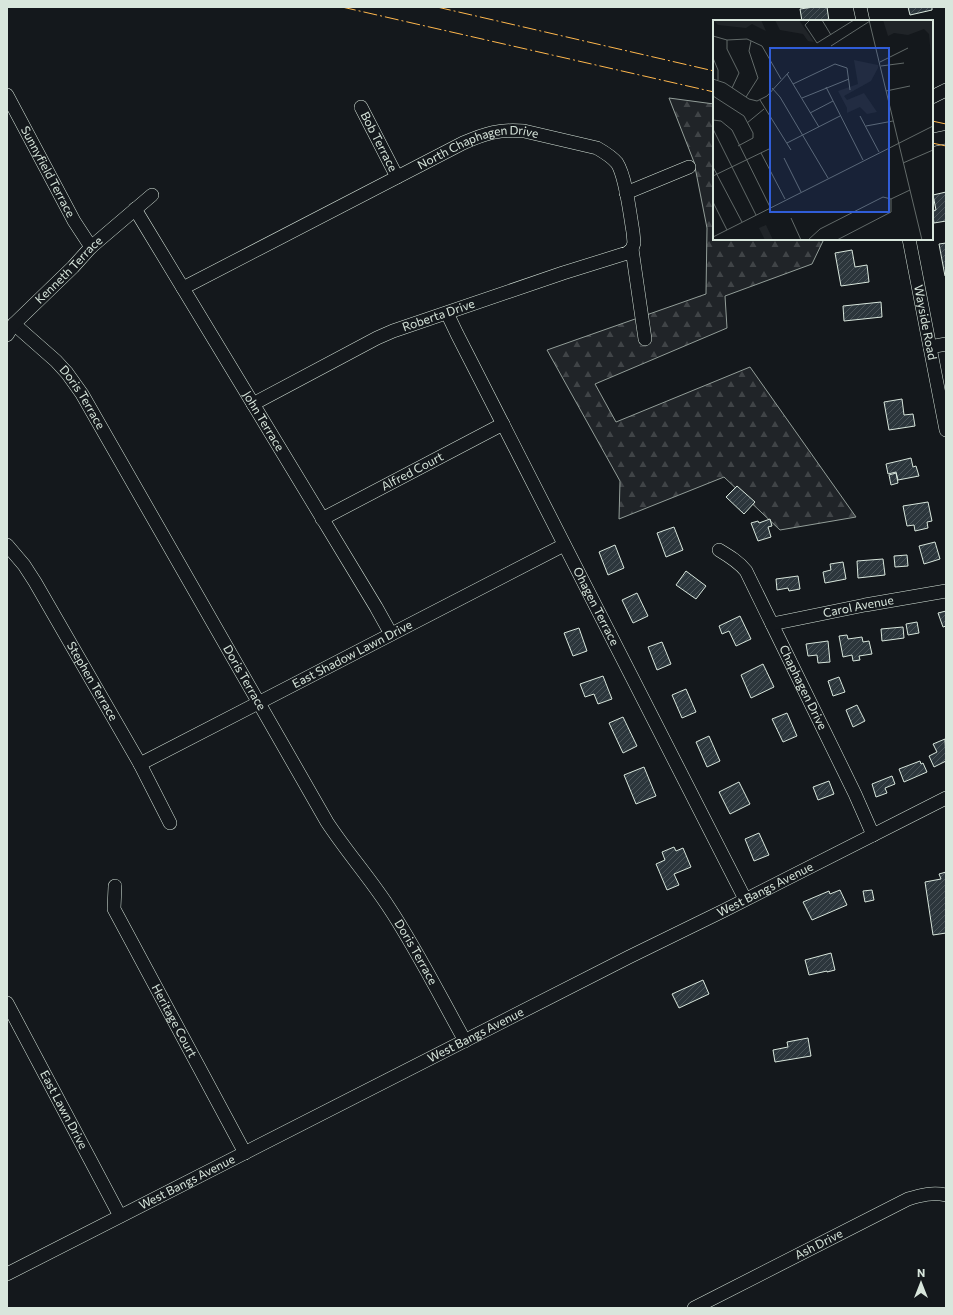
<svg xmlns="http://www.w3.org/2000/svg" width="953" height="1315" font-family="Commissioner,sans-serif">
<defs>
<pattern id="forest-firs" width="22" height="20" patternUnits="userSpaceOnUse"><rect width="22" height="20" fill="#202428"/><path d="M5 1l3.5 6h-7zM16 11l3.5 6h-7z" fill="#404447"/></pattern>
<pattern id="building-hatch" width="6" height="6" patternUnits="userSpaceOnUse"><rect width="6" height="6" fill="#2c363c"/><path d="M-1 1l2-2M0 6l6-6M5 7l2-2" fill="none" stroke="#4a5358"/></pattern>
</defs>
<rect width="100%" height="100%" fill="#14181c"/>
<!-- forest -->
<path fill="url(#forest-firs)" stroke="#939e99" d="M 669,98 L 714,104 L 714,239 L 824,239 L 812,264 L 725,296 L 727,328 L 595,384 L 616,422 L 750,367 L 856,517 L 780,530 L 724,477 L 619,519 L 620,481 L 547,350 L 706,294 L 707,228 L 694,162 Z"/>
<!-- building -->
<path fill="url(#building-hatch)" stroke="#d8e6dc" d="M 814,7 L 827,7 L 829,21 L 802,21 L 800,9 Z
M 908,7 L 932,7 L 932,10 L 910,15 Z
M 946,192 L 946,221 L 934,223 L 932,211 L 936,210 L 933,195 Z
M 946,243 L 946,276 L 945,276 L 939,244 Z
M 852,250 L 855,267 L 867,265 L 869,282 L 841,286 L 835,253 Z
M 881,302 L 882,317 L 844,321 L 843,306 Z
M 902,399 L 904,415 L 913,414 L 915,426 L 889,430 L 884,402 Z
M 911,458 L 913,467 L 916,466 L 919,476 L 898,480 L 896,472 L 888,474 L 886,464 Z
M 896,473 L 898,483 L 891,485 L 889,475 Z
M 737,486 L 755,502 L 744,514 L 726,497 Z
M 928,502 L 932,521 L 927,522 L 928,528 L 915,531 L 914,525 L 907,526 L 903,506 Z
M 770,519 L 772,526 L 768,527 L 771,537 L 758,541 L 751,523 L 758,521 L 759,523 Z
M 674,527 L 683,550 L 666,557 L 657,533 Z
M 935,542 L 940,559 L 924,564 L 919,546 Z
M 615,545 L 624,568 L 608,575 L 599,552 Z
M 907,555 L 908,566 L 895,567 L 894,556 Z
M 883,559 L 885,575 L 858,578 L 857,561 Z
M 843,562 L 846,579 L 825,583 L 823,572 L 831,570 L 830,564 Z
M 686,571 L 706,586 L 696,599 L 676,585 Z
M 798,576 L 800,589 L 789,591 L 788,588 L 777,590 L 776,579 Z
M 637,593 L 648,616 L 633,623 L 622,600 Z
M 946,611 L 946,626 L 943,627 L 938,613 Z
M 740,616 L 751,639 L 736,646 L 729,631 L 722,634 L 719,626 Z
M 917,622 L 919,633 L 908,635 L 906,624 Z
M 903,627 L 904,638 L 882,641 L 881,629 Z
M 579,628 L 587,651 L 573,656 L 564,633 Z
M 847,635 L 848,639 L 862,637 L 863,642 L 869,641 L 872,654 L 859,656 L 860,660 L 853,661 L 852,655 L 843,657 L 839,636 Z
M 828,641 L 830,662 L 818,663 L 817,655 L 808,656 L 806,644 Z
M 662,642 L 671,664 L 657,670 L 648,647 Z
M 763,664 L 774,687 L 751,698 L 741,675 Z
M 603,676 L 612,699 L 598,704 L 594,694 L 585,697 L 580,684 Z
M 839,677 L 845,692 L 833,696 L 828,681 Z
M 686,689 L 696,712 L 682,718 L 672,695 Z
M 857,705 L 865,721 L 853,727 L 846,710 Z
M 787,713 L 797,736 L 783,742 L 772,719 Z
M 623,717 L 637,746 L 623,753 L 609,723 Z
M 709,736 L 720,761 L 707,767 L 696,742 Z
M 945,739 L 946,761 L 934,767 L 929,756 L 937,752 L 933,744 Z
M 920,761 L 921,764 L 923,763 L 927,772 L 904,782 L 899,769 Z
M 644,767 L 656,796 L 636,804 L 624,775 Z
M 892,776 L 895,784 L 885,788 L 887,793 L 876,797 L 872,784 Z
M 829,781 L 834,794 L 818,800 L 813,787 Z
M 739,782 L 750,804 L 730,814 L 719,792 Z
M 759,833 L 769,855 L 754,861 L 745,839 Z
M 674,847 L 676,851 L 683,848 L 691,867 L 674,874 L 679,885 L 667,890 L 656,864 L 665,860 L 662,852 Z
M 946,872 L 946,933 L 933,935 L 925,882 L 941,879 L 939,874 Z
M 840,890 L 847,905 L 812,920 L 803,902 L 829,891 L 830,894 Z
M 872,890 L 874,900 L 865,902 L 863,891 Z
M 831,953 L 835,970 L 827,972 L 827,971 L 809,975 L 805,960 Z
M 703,980 L 709,994 L 679,1008 L 672,994 Z
M 808,1038 L 811,1056 L 775,1062 L 773,1050 L 788,1047 L 787,1042 Z"/>
<g fill="none" stroke-linecap="round" stroke-linejoin="round">
<!-- minor casing -->
<g stroke="#d8e6dc" stroke-width="14">
<g id="minor">
<path d="M 860,7 L 863,21"/>
<path id="s1" d="M 7,95 L 74,221 L 91,247"/>
<path d="M 932,97 L 946,90"/>
<path id="s2" d="M 361,107 L 397,177"/>
<path d="M 932,140 L 946,137"/>
<path d="M 626,193 L 689,167"/>
<path id="s3" d="M 135,209 L 376,607 L 391,634"/>
<path id="s4" d="M 909,239 L 946,430"/>
<path id="s5" d="M 183,288 L 463,143 C 486,133 499,129 524,131 L 597,148 C 604,152 612,157 617,163 C 626,177 630,215 633,232 L 634,243 L 632,249 L 645,339"/>
<path id="s6" d="M 447,313 L 457,334 L 745,899"/>
<path id="s7" d="M 14,324 L 56,361 L 67,373 L 82,394 L 327,822 C 346,851 369,877 388,906 C 416,948 440,996 465,1041"/>
<path id="s8" d="M 7,335 L 14,324 L 73,267 L 91,247 L 152,195"/>
<path d="M 930,347 L 946,344"/>
<path id="s9" d="M 253,404 L 377,338 L 393,331 L 563,273 L 627,253 L 632,249"/>
<path id="s10" d="M 322,519 L 503,424"/>
<path id="s11" d="M 7,545 L 24,565 L 35,582 L 140,764 L 170,823"/>
<path id="s12" d="M 719,550 C 729,556 739,562 746,571 L 855,794 L 873,835"/>
<path id="s13" d="M 772,624 L 865,605 L 946,591"/>
<path id="s14" d="M 140,764 L 564,545"/>
<path id="s15" d="M 115,886 L 114,909 L 245,1153"/>
<path id="s16" d="M 7,1003 L 120,1216"/>
<path id="s17" d="M 7,1274 L 629,957 L 723,911 L 946,798"/>
<path id="s18" d="M 694,1308 L 908,1199 C 921,1195 933,1192 946,1195"/>
</g>
</g>
<!-- minor -->
<use href="#minor" stroke="#14181c" stroke-width="13"/>
<!-- power -->
<path stroke="#ffb74d" stroke-width="1" stroke-dasharray="14 3 2 3" stroke-linecap="butt" d="M 342,7 L 714,92
M 437,7 L 714,71
M 932,121 L 946,124
M 932,143 L 946,146"/>
</g>
<g text-anchor="middle" stroke-width="3" stroke-linejoin="round" paint-order="stroke">
<!-- street labels -->
<g font-size="12" fill="#d8e6dc" stroke="#14181c">
<text dy="4" stroke="none"><textPath href="#s2" startOffset="39">Bob Terrace</textPath></text>
<text dy="4" stroke="none"><textPath href="#s5" startOffset="329">North Chaphagen Drive</textPath></text>
<text dy="4" stroke="none"><textPath href="#s1" startOffset="87">Sunnyfield Terrace</textPath></text>
<text dy="4" stroke="none"><textPath href="#s8" startOffset="90">Kenneth Terrace</textPath></text>
<text dy="4" stroke="none"><textPath href="#s9" startOffset="206">Roberta Drive</textPath></text>
<text dy="4" stroke="none"><textPath href="#s4" startOffset="85">Wayside Road</textPath></text>
<text dy="4" stroke="none"><textPath href="#s7" startOffset="101">Doris Terrace</textPath></text>
<text dy="4" stroke="none"><textPath href="#s3" startOffset="248">John Terrace</textPath></text>
<text dy="4" stroke="none"><textPath href="#s10" startOffset="102">Alfred Court</textPath></text>
<text dy="4" stroke="none"><textPath href="#s6" startOffset="329">Ohagen Terrace</textPath></text>
<text dy="4" stroke="none"><textPath href="#s13" startOffset="88">Carol Avenue</textPath></text>
<text dy="4" stroke="none"><textPath href="#s14" startOffset="239">East Shadow Lawn Drive</textPath></text>
<text dy="4" stroke="none"><textPath href="#s7" startOffset="425">Doris Terrace</textPath></text>
<text dy="4" stroke="none"><textPath href="#s11" startOffset="161">Stephen Terrace</textPath></text>
<text dy="4" stroke="none"><textPath href="#s12" startOffset="164">Chaphagen Drive</textPath></text>
<text dy="4" stroke="none"><textPath href="#s17" startOffset="850">West Bangs Avenue</textPath></text>
<text dy="4" stroke="none"><textPath href="#s7" startOffset="749">Doris Terrace</textPath></text>
<text dy="4" stroke="none"><textPath href="#s15" startOffset="150">Heritage Court</textPath></text>
<text dy="4" stroke="none"><textPath href="#s17" startOffset="526">West Bangs Avenue</textPath></text>
<text dy="4" stroke="none"><textPath href="#s16" startOffset="121">East Lawn Drive</textPath></text>
<text dy="4" stroke="none"><textPath href="#s17" startOffset="202">West Bangs Avenue</textPath></text>
<text dy="4" stroke="none"><textPath href="#s18" startOffset="140">Ash Drive</textPath></text>
</g>
</g>
<!-- overview -->
<g transform="translate(713 20)">
<rect width="220" height="220" fill="#14181c"/>
<path d="M 0,0 L 48,0 L 53,11 L 39,4 L 33,8 L 5,5 ZM 62,0 L 86,0 L 101,22 L 95,21 L 90,14 L 67,10 ZM 170,0 L 220,0 L 220,60 L 216,14 L 211,9 L 195,15 L 181,13 L 175,16 ZM 141,40 L 165,45 L 165,48 L 158,61 L 131,76 L 134,80 L 151,73 L 164,92 L 154,94 L 147,87 L 134,93 L 134,88 L 125,71 L 145,64 ZM 53,205 L 60,220 L 52,220 L 46,208 Z" fill="#202428"/>
<path fill="none" stroke="#626a69" stroke-width="1" d="M 97,0 L 92,5 L 104,23 L 141,0M 109,0 L 118,15M 156,0 L 209,220M 0,16 L 14,20 L 34,19 L 49,26 L 68,59M 14,20 L 14,29 L 26,53 L 19,68M 118,26 L 157,1M 0,38 L 5,50 L 5,60M 167,42 L 195,28M 168,46 L 191,43M 74,54 L 106,107M 0,59 L 12,63 L 36,79 L 44,81 L 54,76 L 76,52M 80,64 L 122,44 L 134,48 L 137,70M 113,67 L 150,140M 59,68 L 67,77 L 115,158M 173,71 L 197,66M 0,76 L 31,96 L 40,113 L 40,118 L 25,126M 33,77 L 45,58 L 36,31 L 38,21M 89,78 L 136,59M 47,80 L 78,130M 97,93 L 120,81M 147,96 L 166,132M 0,100 L 8,101 L 19,110 L 57,187M 34,103 L 51,89M 153,106 L 180,101M 0,109 L 43,195M 74,123 L 127,96M 48,133 L 72,179M 71,138 L 88,172M 190,143 L 220,130M 0,147 L 29,202M 0,156 L 56,129M 0,182 L 14,210M 78,198 L 88,220M 0,217 L 220,106M 95,220 L 107,209 L 170,177 L 178,179 L 197,170M 124,220 L 178,192 L 178,179"/>
<path fill="#305dd8" fill-opacity="0.15" stroke="#305dd8" stroke-width="2" d="M 57,28 L 176,28 L 176,192 L 57,192 Z"/>
<rect width="220" height="220" fill="none" stroke="#d8e6dc" stroke-width="2"/>
</g>
<!-- border -->
<rect width="953" height="1315" fill="none" stroke="#d8e6dc" stroke-width="16"/>
<!-- north arrow -->
<g transform="translate(921 1283)" stroke="#14181c" stroke-width="3" paint-order="stroke">
<path d="M0-3L7 15L0 10L-7 15Z" fill="#d8e6dc"/>
<text y="-6" font-size="11" font-weight="bold" text-anchor="middle" fill="#d8e6dc">N</text>
</g>
</svg>
